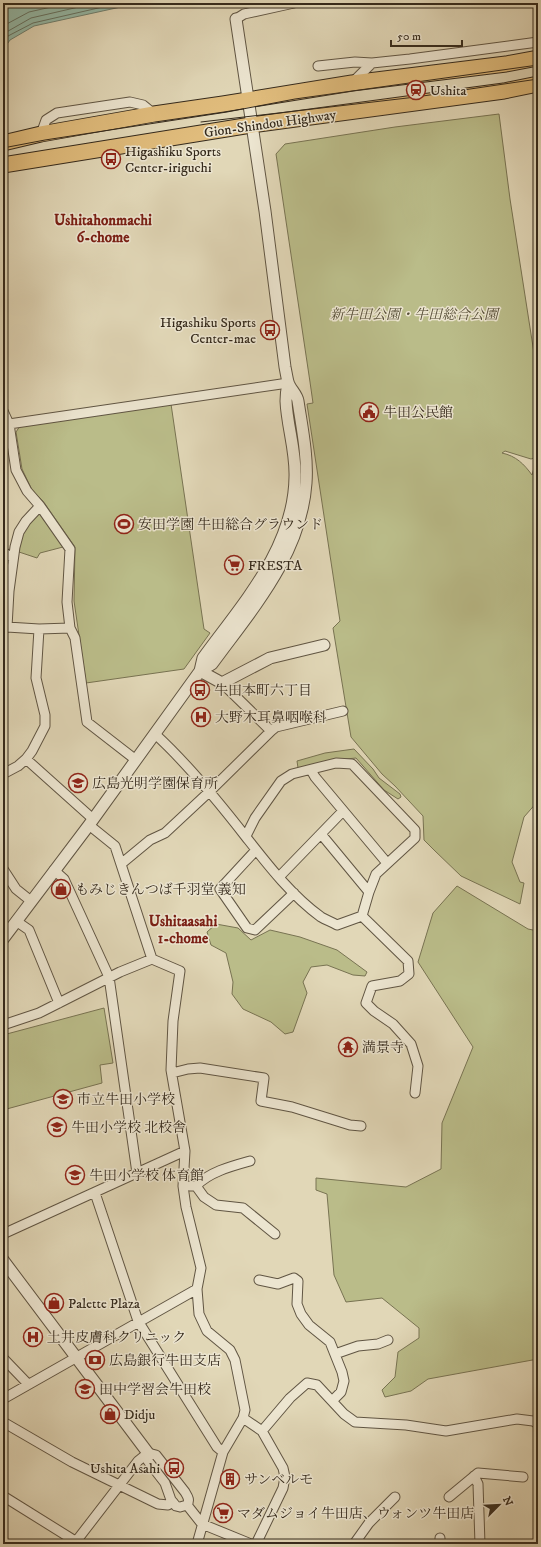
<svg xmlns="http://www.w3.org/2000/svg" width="541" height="1547" font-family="'IM FELL DW Pica','Noto Serif JP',serif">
<rect width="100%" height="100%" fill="#e1d7b7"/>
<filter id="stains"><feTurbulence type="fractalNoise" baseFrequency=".005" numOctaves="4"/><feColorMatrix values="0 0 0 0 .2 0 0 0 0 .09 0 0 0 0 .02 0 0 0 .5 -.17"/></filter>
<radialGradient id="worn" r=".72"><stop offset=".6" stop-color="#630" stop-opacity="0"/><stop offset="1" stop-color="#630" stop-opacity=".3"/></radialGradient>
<!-- green -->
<path fill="#babc89" stroke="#787352" d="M 499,114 L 510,199 L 538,379 L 538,457 L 531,459 L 505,451 L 502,453 C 516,456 524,464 532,475 L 534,468 L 538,466 L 538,483 L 536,481 L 538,485 L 538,801 L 524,817 L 512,862 L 520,882 L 524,883 L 520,904 L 461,876 L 434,850 L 424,840 L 423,816 L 395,786 L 382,774 L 351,737 L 333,628 L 340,621 L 307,404 L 313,403 L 310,382 L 276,154 L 285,144 L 395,127 Z
M 171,404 L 204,629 L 210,633 L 184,669 L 86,683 L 74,601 L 75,547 L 43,501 L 32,490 L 22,469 L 16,432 L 20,426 Z
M 38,511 L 63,547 L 40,553 L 37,558 L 16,551 L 19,539 Z
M 354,749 L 373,769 L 379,778 L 400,794 L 401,797 L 398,799 L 384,790 L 356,758 L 336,760 L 298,768 L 297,761 L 325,753 Z
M 457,886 L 528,929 L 538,931 L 538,1359 L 428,1379 L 411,1391 L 385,1397 L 382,1390 L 395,1377 L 398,1352 L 419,1338 L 419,1328 L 382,1298 L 346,1302 L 334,1275 L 327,1194 L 316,1190 L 316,1178 L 406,1187 L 441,1169 L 442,1123 L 473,1047 L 418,962 L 433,913 Z
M 216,924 L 238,928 L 251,940 L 270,930 L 300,937 L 337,950 L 367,972 L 365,976 L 353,975 L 327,965 L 311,967 L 303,982 L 307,993 L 293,1032 L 285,1034 L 271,1022 L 243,1009 L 232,994 L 233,982 L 226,953 L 211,945 L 207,932 Z
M 104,1008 L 113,1063 L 100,1065 L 102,1083 L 3,1110 L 3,1035 Z"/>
<!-- water -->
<path fill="#95baa8" stroke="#6f8070" d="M 3,3 L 139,3 L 34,26 L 10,40 L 3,50 Z"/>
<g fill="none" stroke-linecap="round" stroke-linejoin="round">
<!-- shore -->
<path stroke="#657262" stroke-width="1" d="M 3,26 L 29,12 L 69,3
M 3,34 L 31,18 L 96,3
M 3,43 L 8,36 L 33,23 L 120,3"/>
<!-- minor casing -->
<g stroke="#605543" stroke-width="11">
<path id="minor" d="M 236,19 L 244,14 L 294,3
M 318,66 L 355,62 L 372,63 L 410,59 L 538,42
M 353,82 L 372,63
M 41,134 L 46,120 L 57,113 L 130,102 L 143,105 L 154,114
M 3,411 L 9,424 L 16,470 L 27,491 L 40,506 L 70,549 L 67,602 L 70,628 L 75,638 L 87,722 L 136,760
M 9,424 L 288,383
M 3,552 L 13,558
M 7,627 L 9,591 L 15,547 L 19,532 L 26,521 L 40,506
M 3,629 L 7,627 L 39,629
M 222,683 L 271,731
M 155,734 C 188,764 218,801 246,837 C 268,865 291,895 321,917 C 326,920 332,922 337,925 L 362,916 L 369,892 L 376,874 L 415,838 L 415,830 L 352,764 L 336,763 L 292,774 L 281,781 L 255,818 L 246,836
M 26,759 L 93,819
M 311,770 L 315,777 L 387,863
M 3,774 L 18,766 L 26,759 L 32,751 L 45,726 L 45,715 L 36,678 L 39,629 L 70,628
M 89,825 L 115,846 L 152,959 L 180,971 L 173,1021 L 171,1070 L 185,1151 L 183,1186 L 186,1207 L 201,1268 L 197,1289 L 199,1314 L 207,1331 L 230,1350 L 235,1360 L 245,1410 L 243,1418 L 223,1452 L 197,1544
M 321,834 L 369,892
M 256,850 L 220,889 L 247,928 L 255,930 L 294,893
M 121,864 L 150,840 L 165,833 L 209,792 L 271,731 L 276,727 L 343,711
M 3,869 L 16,889 L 31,901
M 54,870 L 64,879 L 109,977 L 137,1173
M 279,877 L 343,811
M 362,916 L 408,961 L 409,974 L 400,981 L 372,986 L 366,1003 L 374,1011 L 393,1024 L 411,1044 L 418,1066 L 415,1093
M 16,921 L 29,930 L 59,1003
M 3,1025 L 39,1013 L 120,972 L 152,959
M 172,1073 L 188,1069 L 200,1068 L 264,1078 L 261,1101 L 292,1107 L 350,1125 L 361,1126
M 190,1186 L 196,1186 C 209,1172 232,1166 250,1161
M 196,1186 L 204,1197 L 216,1205 L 243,1208 L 275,1234
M 95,1193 L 138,1321 L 217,1447 L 223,1452
M 3,1234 L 185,1151
M 259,1280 L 278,1284 L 294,1278 L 298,1281 L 297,1304 L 301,1314 L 309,1325 L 330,1342 L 342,1372 L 344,1381 L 341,1392 L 332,1401
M 335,1354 L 358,1346 L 378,1344 L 388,1340
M 3,1358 L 28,1384
M 3,1399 L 197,1289
M 243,1418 L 262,1431 L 283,1468 L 285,1477 L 283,1488 L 256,1544
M 3,1422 L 72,1462 L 158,1504 L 168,1505 L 173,1502
M 262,1431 L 290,1398 L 307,1383 L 317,1385 L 344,1414 L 355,1422 L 406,1425 L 446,1431 L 517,1419 L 533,1421 L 538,1424
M 148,1453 L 148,1461 L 165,1483 L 171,1500 L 176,1506 L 180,1507 L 187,1505
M 148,1453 L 156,1455 L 185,1492 C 188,1497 190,1500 187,1505
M 474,1476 L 478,1484 L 480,1544
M 3,1496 L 80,1544
M 449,1497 L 478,1473 L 523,1477
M 187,1505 L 202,1524 L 251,1544
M 74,1544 L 138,1461 L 148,1453
M 354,1544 L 369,1523 L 395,1497
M 440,1544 L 440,1538"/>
</g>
<!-- tertiary casing -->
<g stroke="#605543" stroke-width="13">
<path id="tertiary" d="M 200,671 L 212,664 C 252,609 301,555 306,483 C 308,456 302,428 298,401 C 297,394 290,389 288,382 C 287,378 286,372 285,367 L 265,211 L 236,19
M 200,671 L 222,683 L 270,658 L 324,645
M 3,939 L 89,825 L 200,671 L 203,658 C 243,603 294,548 295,477 C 296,451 287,426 286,401 C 286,395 287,388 288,383
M 3,1260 L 148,1453"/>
</g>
<!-- trunk casing -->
<g stroke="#352a1c" stroke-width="17">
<path id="trunk" d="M 3,143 L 41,134 L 154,114 L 223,104 L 352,83 L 506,64 L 538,58
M 3,165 L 251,125 L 504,91 L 538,84"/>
</g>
<!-- minor -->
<use href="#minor" stroke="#ece5d0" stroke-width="9"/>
<!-- tertiary -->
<use href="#tertiary" stroke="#ece5d0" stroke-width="11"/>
<!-- trunk -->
<use href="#trunk" stroke="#e0bc7c" stroke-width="15"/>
<!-- tram -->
<path stroke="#352a1c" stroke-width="1" d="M 201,122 L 416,97 L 538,79
M 3,148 L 45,140 L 227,112 L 295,99 L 538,65"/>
</g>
<!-- icons -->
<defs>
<g id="station-ring" transform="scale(1)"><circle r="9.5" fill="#ece5d0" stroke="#8f2418" stroke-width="1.5"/><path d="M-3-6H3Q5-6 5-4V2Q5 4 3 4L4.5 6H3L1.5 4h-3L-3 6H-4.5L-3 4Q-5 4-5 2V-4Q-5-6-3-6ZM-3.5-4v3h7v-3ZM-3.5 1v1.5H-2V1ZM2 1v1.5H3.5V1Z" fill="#8f2418"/></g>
<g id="bus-ring" transform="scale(1)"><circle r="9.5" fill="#ece5d0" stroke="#8f2418" stroke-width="1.5"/><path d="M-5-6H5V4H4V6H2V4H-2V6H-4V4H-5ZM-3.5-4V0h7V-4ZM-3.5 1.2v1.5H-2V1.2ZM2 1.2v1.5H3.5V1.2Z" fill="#8f2418"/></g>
<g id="civic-ring" transform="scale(1)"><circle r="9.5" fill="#ece5d0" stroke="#8f2418" stroke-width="1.5"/><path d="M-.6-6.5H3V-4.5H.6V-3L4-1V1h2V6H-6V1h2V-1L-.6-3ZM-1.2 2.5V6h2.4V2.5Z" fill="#8f2418"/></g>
<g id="stadium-ring" transform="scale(1)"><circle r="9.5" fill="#ece5d0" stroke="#8f2418" stroke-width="1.5"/><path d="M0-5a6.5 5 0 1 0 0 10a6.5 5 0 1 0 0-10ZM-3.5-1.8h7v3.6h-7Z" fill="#8f2418"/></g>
<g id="supermarket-ring" transform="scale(1)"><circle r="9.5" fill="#ece5d0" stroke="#8f2418" stroke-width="1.5"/><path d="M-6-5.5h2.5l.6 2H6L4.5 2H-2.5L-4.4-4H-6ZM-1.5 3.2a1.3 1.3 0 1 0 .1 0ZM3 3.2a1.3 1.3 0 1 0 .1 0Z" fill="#8f2418"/></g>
<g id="hospital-ring" transform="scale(1)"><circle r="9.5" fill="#ece5d0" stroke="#8f2418" stroke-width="1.5"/><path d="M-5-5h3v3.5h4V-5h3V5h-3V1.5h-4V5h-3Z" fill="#8f2418"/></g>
<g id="school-ring" transform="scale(1)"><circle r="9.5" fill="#ece5d0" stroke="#8f2418" stroke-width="1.5"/><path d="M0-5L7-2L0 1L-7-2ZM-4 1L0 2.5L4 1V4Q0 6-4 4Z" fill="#8f2418"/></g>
<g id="shop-ring" transform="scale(1)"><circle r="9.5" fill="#ece5d0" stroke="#8f2418" stroke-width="1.5"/><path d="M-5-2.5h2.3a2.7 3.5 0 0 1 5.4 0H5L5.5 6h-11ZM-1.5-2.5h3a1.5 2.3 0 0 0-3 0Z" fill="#8f2418"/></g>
<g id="temple-ring" transform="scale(1)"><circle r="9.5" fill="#ece5d0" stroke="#8f2418" stroke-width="1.5"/><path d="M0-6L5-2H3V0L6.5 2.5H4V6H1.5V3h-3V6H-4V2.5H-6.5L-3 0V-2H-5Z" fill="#8f2418"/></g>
<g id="bank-ring" transform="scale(1)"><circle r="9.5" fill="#ece5d0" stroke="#8f2418" stroke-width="1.5"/><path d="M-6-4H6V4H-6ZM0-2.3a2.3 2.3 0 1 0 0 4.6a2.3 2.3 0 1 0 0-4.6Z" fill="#8f2418"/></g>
<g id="building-ring" transform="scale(1)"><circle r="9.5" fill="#ece5d0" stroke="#8f2418" stroke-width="1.5"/><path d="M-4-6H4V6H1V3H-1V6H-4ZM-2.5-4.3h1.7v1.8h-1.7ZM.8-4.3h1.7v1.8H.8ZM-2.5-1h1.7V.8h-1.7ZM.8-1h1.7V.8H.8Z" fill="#8f2418"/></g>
</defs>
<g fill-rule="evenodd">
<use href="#station-ring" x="416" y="90"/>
<use href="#bus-ring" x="111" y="159"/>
<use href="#bus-ring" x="270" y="330"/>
<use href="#civic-ring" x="369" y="412"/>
<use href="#stadium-ring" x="124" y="524"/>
<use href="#supermarket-ring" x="234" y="565"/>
<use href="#bus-ring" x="200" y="690"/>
<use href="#hospital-ring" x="201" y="717"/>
<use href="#school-ring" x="78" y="783"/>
<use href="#shop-ring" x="61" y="889"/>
<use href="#temple-ring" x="348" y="1047"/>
<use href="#school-ring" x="63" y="1099"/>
<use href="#school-ring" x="57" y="1127"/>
<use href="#school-ring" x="75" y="1175"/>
<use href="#shop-ring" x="54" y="1303"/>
<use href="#hospital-ring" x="33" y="1337"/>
<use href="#bank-ring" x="95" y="1360"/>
<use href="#school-ring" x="85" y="1389"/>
<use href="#shop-ring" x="110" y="1414"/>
<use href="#bus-ring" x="174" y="1468"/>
<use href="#building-ring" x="230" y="1479"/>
<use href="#supermarket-ring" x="223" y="1513"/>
</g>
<g text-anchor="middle" stroke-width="3" stroke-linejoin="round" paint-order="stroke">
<!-- poi labels -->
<g font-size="14" fill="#352a1c" stroke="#ece5d0" text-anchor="start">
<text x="430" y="95">Ushita</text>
<text x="125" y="156">Higashiku Sports<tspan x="125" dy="16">Center-iriguchi</tspan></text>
<text x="256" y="327" text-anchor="end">Higashiku Sports<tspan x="256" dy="16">Center-mae</tspan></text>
<text x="383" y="417">牛田公民館</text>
<text x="138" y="529">安田学園 牛田総合グラウンド</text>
<text x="248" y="570">FRESTA</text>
<text x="214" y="695">牛田本町六丁目</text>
<text x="215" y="722">大野木耳鼻咽喉科</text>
<text x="92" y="788">広島光明学園保育所</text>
<text x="75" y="894">もみじきんつば千羽堂 義知</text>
<text x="362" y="1052">満景寺</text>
<text x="77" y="1104">市立牛田小学校</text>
<text x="71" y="1132">牛田小学校 北校舎</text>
<text x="89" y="1180">牛田小学校 体育館</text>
<text x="68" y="1308">Palette Plaza</text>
<text x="47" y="1342">土井皮膚科クリニック</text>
<text x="109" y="1365">広島銀行牛田支店</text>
<text x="99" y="1394">田中学習会牛田校</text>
<text x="124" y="1419">Didju</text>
<text x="160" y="1473" text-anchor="end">Ushita Asahi</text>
<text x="244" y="1484">サンベルモ</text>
<text x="237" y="1518">マダムジョイ牛田店、ウォンツ牛田店</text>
</g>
<!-- street labels -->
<g font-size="14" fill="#352a1c" stroke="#ece5d0">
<text transform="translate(270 123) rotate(-8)" y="5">Gion-Shindou Highway</text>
</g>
<!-- park labels -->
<g font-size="14" font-style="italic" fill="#564e37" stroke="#ece5d0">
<text x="414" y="319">新牛田公園・牛田総合公園</text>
</g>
<!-- neighbourhood labels -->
<g font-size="15" font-weight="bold" fill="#7a1f14" stroke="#ece5d0">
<text x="103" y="225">Ushitahonmachi<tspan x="103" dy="17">6-chome</tspan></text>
<text x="183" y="926">Ushitaasahi<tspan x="183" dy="17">1-chome</tspan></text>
</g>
</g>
<!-- margin -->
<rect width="541" height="1547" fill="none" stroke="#e1d7b7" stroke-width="16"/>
<rect x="4" y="4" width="533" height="1539" fill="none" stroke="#352a1c" stroke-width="2"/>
<rect x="8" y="8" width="525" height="1531" fill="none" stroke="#352a1c"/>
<!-- north arrow -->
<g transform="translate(499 1505) rotate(66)" stroke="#ece5d0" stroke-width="3" paint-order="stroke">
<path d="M0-3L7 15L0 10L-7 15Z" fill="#352a1c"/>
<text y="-6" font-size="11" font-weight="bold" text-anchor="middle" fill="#352a1c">N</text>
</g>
<!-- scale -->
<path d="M391 40v6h71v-6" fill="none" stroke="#352a1c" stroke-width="2"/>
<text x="397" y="40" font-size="12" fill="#352a1c" stroke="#ece5d0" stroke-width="3" paint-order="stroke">50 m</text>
<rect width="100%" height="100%" filter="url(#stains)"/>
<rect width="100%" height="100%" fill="url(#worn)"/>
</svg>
